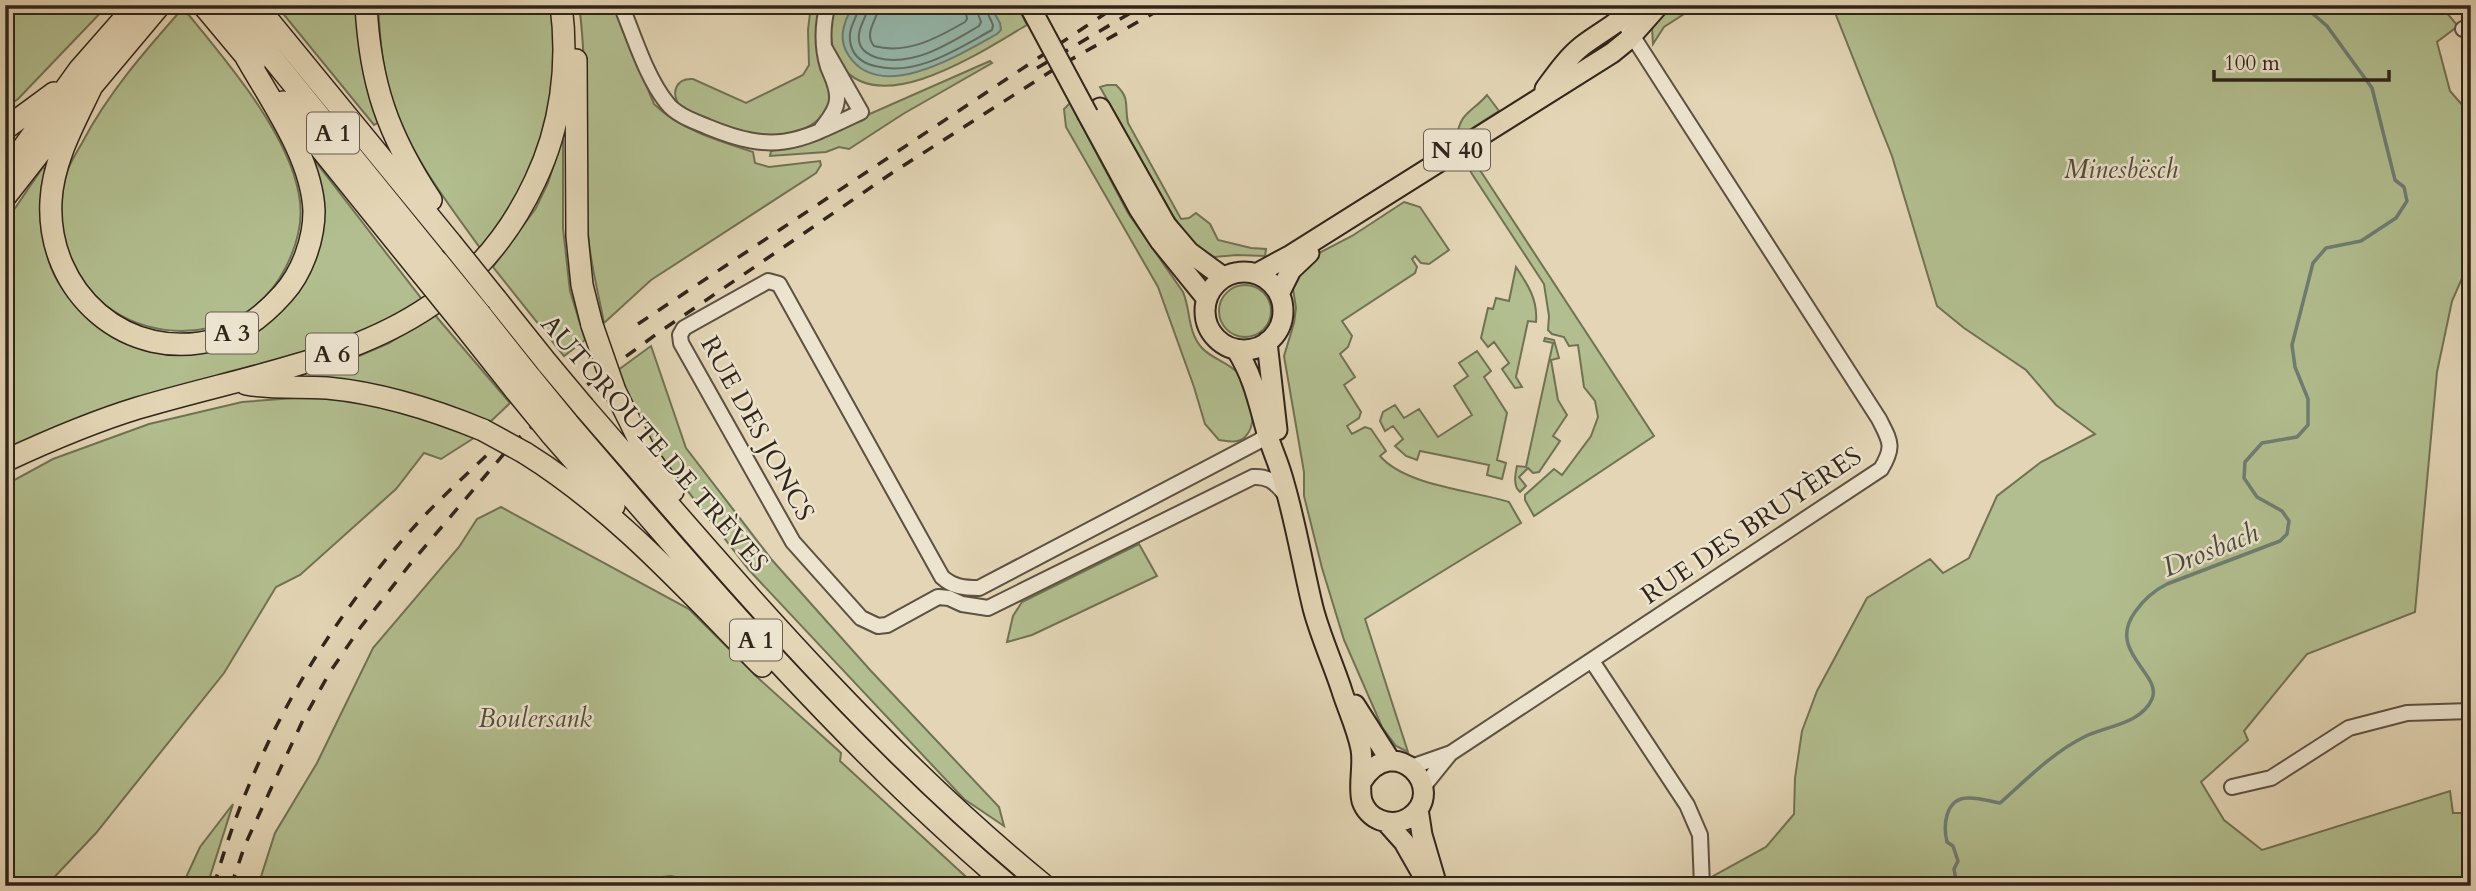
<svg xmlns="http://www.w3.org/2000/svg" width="2476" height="891" font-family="Cardo,serif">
<rect width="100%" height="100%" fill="#e3d5b5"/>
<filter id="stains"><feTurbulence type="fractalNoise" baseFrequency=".00286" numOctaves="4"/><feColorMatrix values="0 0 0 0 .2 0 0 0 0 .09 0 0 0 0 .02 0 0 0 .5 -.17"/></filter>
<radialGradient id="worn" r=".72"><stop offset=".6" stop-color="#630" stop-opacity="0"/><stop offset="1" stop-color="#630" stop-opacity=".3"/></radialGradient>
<!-- green -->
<path fill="#b2be8f" stroke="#717255" stroke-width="2" d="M 5,5 L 108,5 L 18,99 L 5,108 Z
M 276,5 L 361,5 L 381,121 L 374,125 Z
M 378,5 L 551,5 C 559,64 551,127 526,180 C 515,205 497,227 480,248 C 447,202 410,155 392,101 C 382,70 380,37 378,5 Z
M 579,5 L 613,5 L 654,104 C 679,129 719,141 753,152 L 755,163 L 769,167 L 820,161 L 821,165 L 816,173 L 651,280 L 604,323 C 599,296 592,270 589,243 C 579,164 590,84 579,5 Z
M 811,5 L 820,5 C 814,30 819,50 825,74 C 827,82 833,93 831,100 C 830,111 820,119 811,125 C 770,151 717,128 679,105 C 671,92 676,78 693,79 L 746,103 L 803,75 L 809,65 L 808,30 Z
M 834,5 L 1017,5 L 1027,25 C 985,49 884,119 842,67 C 828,49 829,26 834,5 Z
M 1678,5 L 1698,5 L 1664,27 L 1653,44 L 1652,27 L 1662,10 L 1676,11 Z
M 1841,5 L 2440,5 L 2458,26 L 2437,42 L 2450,91 L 2471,115 L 2471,258 L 2452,301 L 2437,372 L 2415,612 L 2307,654 L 2244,731 L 2248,740 L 2201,782 L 2224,820 L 2262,850 L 2450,791 L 2453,813 L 2471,813 L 2471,886 L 1712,886 L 1713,876 L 1766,847 L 1794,814 L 1795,778 L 1802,731 L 1817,691 L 1867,598 L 1930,559 L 1943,573 L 1969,558 L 1997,496 L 2041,462 L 2095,434 L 2056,405 L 2026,370 L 1964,328 L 1937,306 L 1892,156 L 1834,10 Z
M 183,8 C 223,57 288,131 299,195 C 304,220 297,245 286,267 C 236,367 83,345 63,234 C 60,214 60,192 67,172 C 70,162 77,152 82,143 C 108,93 145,51 183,8 Z
M 990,61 L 992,63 L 903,114 L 849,149 L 839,147 L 826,152 L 770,156 L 771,151 L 790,147 L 822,135 Z
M 1107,85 L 1116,85 C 1131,99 1124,106 1128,123 L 1181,219 L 1189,218 L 1196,213 L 1210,224 L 1218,240 L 1251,248 L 1266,249 L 1265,256 L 1237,255 L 1214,257 L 1192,243 L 1172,214 L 1100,87 Z
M 1487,95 L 1499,111 L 1457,138 C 1459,112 1473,112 1487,95 Z
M 1070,103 L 1128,213 L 1183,292 C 1191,311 1187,331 1202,348 C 1211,358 1227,362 1237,372 C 1250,385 1260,423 1245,437 C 1237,444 1227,441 1219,440 L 1205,424 L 1194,387 L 1158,287 L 1066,127 L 1064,109 Z
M 563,136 L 563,228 L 570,291 L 585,340 L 564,356 L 493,267 L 536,208 L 548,183 Z
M 312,157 L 424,302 L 345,342 L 5,452 L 5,223 L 43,167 L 47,172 C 37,215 40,271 75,303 C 82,309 95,312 104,316 C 134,328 164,340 194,352 L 297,292 Z
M 1474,161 L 1654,436 L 1534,516 L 1525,500 L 1525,495 L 1554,469 L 1562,475 L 1591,436 L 1598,417 L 1595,401 L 1584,387 L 1578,345 L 1569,346 L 1564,337 L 1552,334 L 1548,330 L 1549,316 L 1544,284 L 1472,174 L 1469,168 L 1470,163 Z
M 1404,202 L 1420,207 L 1449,250 L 1429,264 L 1421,263 L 1415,256 L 1412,259 L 1417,267 L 1415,273 L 1342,321 L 1352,336 L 1348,347 L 1340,354 L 1355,377 L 1344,385 L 1361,412 L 1359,418 L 1347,426 L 1352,434 L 1365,427 L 1371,429 L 1386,451 L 1380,456 C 1406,486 1471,490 1509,502 L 1521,523 L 1365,619 L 1408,752 L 1396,746 L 1382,727 L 1344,640 L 1322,568 L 1304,496 L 1304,472 L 1284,356 L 1294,323 L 1296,308 L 1292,282 L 1315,255 L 1352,236 Z
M 1516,267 C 1528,285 1538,300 1536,322 L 1528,321 L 1516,377 L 1522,387 L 1515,388 L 1502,369 L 1509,363 L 1494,342 L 1488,347 L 1481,338 L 1488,308 L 1493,309 L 1496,298 L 1509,301 Z
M1219 311a26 26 0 1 1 52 0a26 26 0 1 1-52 0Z
M 435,315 L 510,403 L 487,425 L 298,379 L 297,376 L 352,359 L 389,343 Z
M 1545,338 L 1554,340 L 1559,358 L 1551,360 L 1558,400 L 1567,415 L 1553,436 L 1560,441 L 1539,472 L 1533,473 L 1528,468 L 1519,477 L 1526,486 L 1520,492 C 1513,486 1515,475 1517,466 L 1526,467 L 1553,343 L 1544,341 Z
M 651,346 L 686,448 L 772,560 L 871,671 L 999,807 L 1004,826 L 964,799 L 749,570 L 648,440 L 614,373 Z
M 1477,351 L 1491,371 L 1484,377 L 1507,413 L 1497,460 L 1506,463 L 1502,479 L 1487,475 L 1489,465 L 1420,451 L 1417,460 L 1406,456 L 1395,446 L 1403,439 L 1393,426 L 1385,431 L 1380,421 L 1383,412 L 1395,405 L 1404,418 L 1419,409 L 1438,437 L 1472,415 L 1454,386 L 1468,376 L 1459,363 Z
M 308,397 L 340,399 L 413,412 L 477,436 L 441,459 L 424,453 L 396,489 L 300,575 L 276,587 L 224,673 L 96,833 L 46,886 L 5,886 L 5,485 L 53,459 L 149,424 L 242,402 Z
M 501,507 L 689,609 L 757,677 L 841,753 L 840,761 L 976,886 L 716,886 L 671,876 L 582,886 L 258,886 L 275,833 L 317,763 L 373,648 L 459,547 L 477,519 Z
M 1139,544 L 1157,576 L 1032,635 L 1007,642 L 1013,616 L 1022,602 Z
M 233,804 L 207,886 L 182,886 L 200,847 Z"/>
<!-- water -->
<path fill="#95b9ae" stroke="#6d7e73" stroke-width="2" d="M 854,5 L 990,5 L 1000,23 L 1001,30 L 997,34 C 961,54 881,104 849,56 C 837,39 844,20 854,5 Z"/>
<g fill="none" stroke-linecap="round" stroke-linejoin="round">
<!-- shore -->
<path stroke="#626f64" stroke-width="2" d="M 859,5 C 858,18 848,26 850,41 C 852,55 862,63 875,66 C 916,77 957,49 992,30 L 993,25 L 984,5
M 868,5 C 867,19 857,27 859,41 C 861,51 869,55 878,58 C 914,67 950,43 979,26 L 981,22 L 975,5
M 879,5 C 878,20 863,32 874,46 C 907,55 937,38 965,22 L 967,19 L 965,5"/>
<!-- stream -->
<path stroke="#6d7e73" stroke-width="3.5" d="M 1957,886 L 1954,869 L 1958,861 L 1953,846 L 1947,842 C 1943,826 1945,799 1967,798 C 1977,797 1989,801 2000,803 C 2026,780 2052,753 2084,737 C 2106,726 2141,724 2152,699 C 2163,674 2106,652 2135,612 C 2144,599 2153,591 2167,584 L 2280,541 L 2287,534 L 2289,521 L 2282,511 L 2257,497 L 2244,478 L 2245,462 L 2262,443 L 2297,437 L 2308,425 L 2308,399 L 2295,367 L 2292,345 L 2313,263 L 2326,248 L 2361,241 L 2396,218 L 2407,201 L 2404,187 L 2395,180 L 2372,88 L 2327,26 L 2312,13 L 2295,5"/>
<!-- minor casing -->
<g stroke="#5d5142" stroke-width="18">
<path id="minor" d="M 621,5 C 634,36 646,77 667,103 C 676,115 694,121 708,127 C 776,155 798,142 861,112 L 824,47
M 2463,29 L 2471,30
M 822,128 C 828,120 837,110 837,99 C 838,87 832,77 828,67 C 822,48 822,24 828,5
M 1267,434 L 1259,441 L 1221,461 L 979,588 C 964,588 953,587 942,577 L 779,284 L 768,281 L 684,328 L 680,335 L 681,343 L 793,542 L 861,618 L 878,626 L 887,625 L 938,597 L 949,598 L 962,604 L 988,608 L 1253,477 C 1268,476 1275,482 1284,493
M 1592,661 L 1687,805 L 1700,835 L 1702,886
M 1411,767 L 1451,753 L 1881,469 C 1895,446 1890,441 1879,419 L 1628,29
M 1423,787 L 1449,755
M 2232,787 L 2271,778 L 2349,728 L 2407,713 L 2471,711"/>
</g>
<!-- major casing -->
<g stroke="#30251b" stroke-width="23">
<path id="major" d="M 1545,89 C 1556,74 1567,58 1582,46 C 1600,32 1620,23 1636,5
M 1100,108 L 1166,225 L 1189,252 L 1223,277
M 1088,115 L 1139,209 L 1160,241 L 1207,299
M1205 311a39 39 0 1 1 78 0a39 39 0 1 1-78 0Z
M 1256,274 L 1291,255 L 1612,53 L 1628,40 L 1659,5
M 1279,294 L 1291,270 L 1309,253
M 1267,342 L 1277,430
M 1236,349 C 1254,378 1258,401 1267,433 C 1272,450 1280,466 1284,483 C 1296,524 1303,567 1313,608 C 1320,635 1332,661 1341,688 C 1347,708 1357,728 1361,749 C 1364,765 1358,786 1362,801 C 1365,810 1372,817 1380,820 C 1390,824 1401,823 1410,817 C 1449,789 1394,730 1362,781
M 1355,705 L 1390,760
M 1418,809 L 1422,835 L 1437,886
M 1387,823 L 1404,842 L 1429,886"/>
</g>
<!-- highway casing -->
<g stroke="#30251b" stroke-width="24">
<path id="highway" d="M 203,5 L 254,66
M 229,5 L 437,261
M 256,5 L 451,243
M 366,5 C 370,84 388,135 431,200
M 576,60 L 577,236 L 582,285 L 592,325
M 92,86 C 75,122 53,160 51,201 C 46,292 127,365 218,339 C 243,332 266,313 283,294 C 302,273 314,240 314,211 C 312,158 272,103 246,57
M 283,102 L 422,274
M 5,129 L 54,93
M 5,173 L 79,70 L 136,5
M 5,197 L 92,86 L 160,5
M 496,299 L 548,364
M 481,315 L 531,378
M 465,327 L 515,390
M 246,384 C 273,389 300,386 327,388 C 381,393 432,409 483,430
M 615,391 L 645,452 L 673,491
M 584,407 C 729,574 872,745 1045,886
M 567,422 C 706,584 845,747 1009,886
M 551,434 L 614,506
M 525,453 C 615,509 688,591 762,666
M 5,461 C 48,441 92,422 138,408 C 296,361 456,350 535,181 C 561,127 569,65 561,5"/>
</g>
<!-- minor -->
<use href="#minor" stroke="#ede4cf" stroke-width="14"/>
<!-- major -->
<use href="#major" stroke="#e3d5b5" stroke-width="19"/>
<!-- highway -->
<use href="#highway" stroke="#e3d5b5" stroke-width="21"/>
<!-- tram -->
<path stroke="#30251b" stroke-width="2" d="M 1653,5 L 1668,8 L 1687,5"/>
<!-- rail -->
<path stroke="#30251b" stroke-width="3.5" stroke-dasharray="12 12" stroke-linecap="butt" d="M 1037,68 L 1144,5
M 638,324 L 1118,5
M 214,886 C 252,748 327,620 424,516 C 451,488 480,462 508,435
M 231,886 L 245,845 L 274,782 L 303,720 L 330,672 L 360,628 L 411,563 L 514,442 L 542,418 L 658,333 L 892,173 L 1056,68 L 1168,5"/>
<!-- major-bridge casing -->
<g stroke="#30251b" stroke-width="23" stroke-linecap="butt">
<path id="major-bridge" d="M 1029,5 L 1088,115"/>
</g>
<!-- highway-bridge casing -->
<g stroke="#30251b" stroke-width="24" stroke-linecap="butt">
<path id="highway-bridge" d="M 451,243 L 496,299
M 437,261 L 481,315
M 422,274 L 465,327
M 592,325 L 615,391
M 548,364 L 584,407
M 531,378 L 567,422
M 515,390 L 551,434
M 483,430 L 525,453"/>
</g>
<!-- major-bridge -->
<use href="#major-bridge" stroke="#e3d5b5" stroke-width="19"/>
<!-- highway-bridge -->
<use href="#highway-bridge" stroke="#e3d5b5" stroke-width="21"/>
</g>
<g text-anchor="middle" stroke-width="5" stroke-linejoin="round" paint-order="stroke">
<!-- shield labels -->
<g fill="#ede4cf" stroke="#695e51" stroke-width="2">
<rect x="307" y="112.5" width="52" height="41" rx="5"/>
<rect x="1424" y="129.5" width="66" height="41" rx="5"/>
<rect x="206" y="312.5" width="52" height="41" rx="5"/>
<rect x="306" y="333.5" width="52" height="41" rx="5"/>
<rect x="730" y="619.5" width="52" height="41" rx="5"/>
</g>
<g font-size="24" font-weight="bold" fill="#30251b">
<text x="333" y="141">A 1</text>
<text x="1457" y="158">N 40</text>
<text x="232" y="341">A 3</text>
<text x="332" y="362">A 6</text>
<text x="756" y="648">A 1</text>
</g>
<!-- park labels -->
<g font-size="26" font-style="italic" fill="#504b38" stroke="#ede4cf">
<text x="2121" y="178">Minesbësch</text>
<text x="535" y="727">Boulersank</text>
</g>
<!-- street labels -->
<g font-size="26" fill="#30251b" stroke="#ede4cf">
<text transform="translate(758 428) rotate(61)" y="9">RUE DES JONCS</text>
<text transform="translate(655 443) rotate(49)" y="9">AUTOROUTE DE TRÈVES</text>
<text transform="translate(1751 525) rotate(-34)" y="9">RUE DES BRUYÈRES</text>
</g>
<!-- water labels -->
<g font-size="28" font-style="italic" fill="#494a40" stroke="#ede4cf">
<text transform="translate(2210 549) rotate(-22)" y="10">Drosbach</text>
</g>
</g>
<!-- margin -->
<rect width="2476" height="891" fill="none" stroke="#e3d5b5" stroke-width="28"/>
<rect x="7" y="7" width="2462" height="877" fill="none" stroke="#30251b" stroke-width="3.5"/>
<rect x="14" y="14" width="2448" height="863" fill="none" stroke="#30251b" stroke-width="2"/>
<!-- scale -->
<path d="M2214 70v10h175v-10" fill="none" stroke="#30251b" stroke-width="3.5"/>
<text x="2224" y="70" font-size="21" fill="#30251b" stroke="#ede4cf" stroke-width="5" paint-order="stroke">100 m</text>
<rect width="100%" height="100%" filter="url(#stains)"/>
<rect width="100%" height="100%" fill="url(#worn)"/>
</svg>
